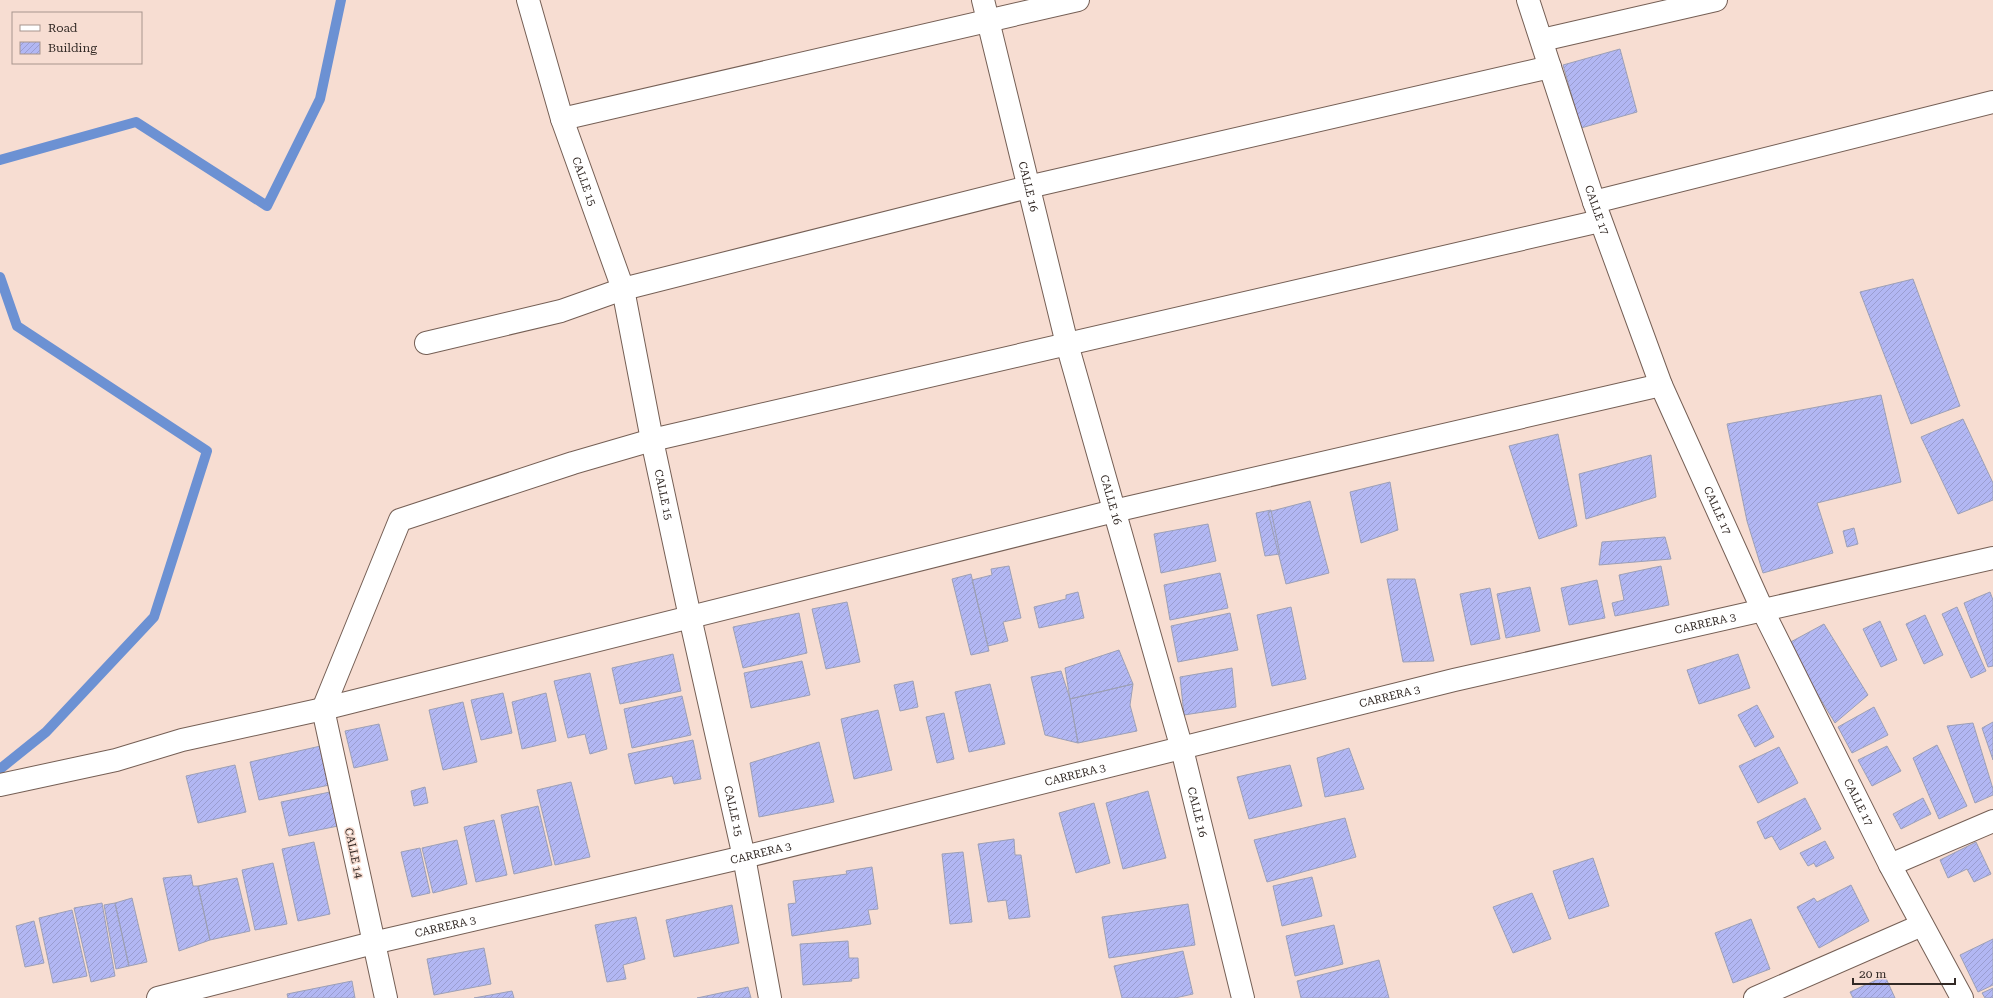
<svg xmlns="http://www.w3.org/2000/svg" width="1993" height="998" font-family="'Roboto Serif',serif">
<defs>
<pattern id="building-hatch" width="6" height="6" patternUnits="userSpaceOnUse"><rect width="6" height="6" fill="#b2b7f3"/><path d="M-1 1l2-2M0 6l6-6M5 7l2-2" fill="none" stroke="#9a9dd0"/></pattern>
</defs>
<rect width="100%" height="100%" fill="#f7ddd2"/>
<g fill="none" stroke-linecap="round" stroke-linejoin="round">
<!-- stream -->
<path stroke="#6c91d3" stroke-width="10" d="M 0,160 L 136,122 L 267,206 L 320,99 L 341,0
M 0,277 L 17,326 L 207,451 L 154,617 L 46,732 L 0,769"/>
</g>
<!-- building -->
<path fill="url(#building-hatch)" stroke="#9da0b6" d="M 1620,49 L 1637,112 L 1581,128 L 1563,65 Z
M 1913,279 L 1960,406 L 1911,424 L 1860,292 Z
M 1881,395 L 1901,482 L 1817,503 L 1833,553 L 1763,573 L 1747,521 L 1727,424 Z
M 1963,419 L 1993,483 L 1993,500 L 1958,514 L 1921,437 Z
M 1558,434 L 1577,526 L 1539,539 L 1509,446 Z
M 1651,455 L 1656,497 L 1586,519 L 1579,474 Z
M 1390,482 L 1398,530 L 1361,543 L 1350,492 Z
M 1310,501 L 1329,573 L 1286,584 L 1268,512 Z
M 1271,510 L 1280,554 L 1265,556 L 1256,513 Z
M 1208,524 L 1216,561 L 1161,573 L 1154,534 Z
M 1854,528 L 1858,544 L 1847,547 L 1843,531 Z
M 1665,537 L 1671,559 L 1599,565 L 1602,542 Z
M 1009,566 L 1021,618 L 1003,622 L 1008,641 L 988,646 L 972,580 L 992,575 L 991,569 Z
M 1661,566 L 1669,605 L 1615,616 L 1612,603 L 1624,600 L 1619,575 Z
M 1220,573 L 1228,608 L 1170,620 L 1164,585 Z
M 971,574 L 989,651 L 971,655 L 952,579 Z
M 1387,579 L 1415,579 L 1434,661 L 1403,662 Z
M 1597,580 L 1605,618 L 1569,625 L 1561,588 Z
M 1530,587 L 1540,631 L 1506,638 L 1497,594 Z
M 1490,588 L 1500,639 L 1471,645 L 1460,594 Z
M 1078,592 L 1084,618 L 1039,628 L 1034,607 L 1066,599 L 1066,595 Z
M 1990,592 L 1993,600 L 1993,666 L 1988,667 L 1964,603 Z
M 847,602 L 860,662 L 826,669 L 812,609 Z
M 1291,607 L 1306,679 L 1272,686 L 1257,615 Z
M 1957,607 L 1986,671 L 1971,678 L 1942,614 Z
M 799,613 L 807,653 L 743,668 L 733,627 Z
M 1230,613 L 1238,650 L 1178,662 L 1171,626 Z
M 1925,615 L 1943,655 L 1924,664 L 1906,624 Z
M 1880,621 L 1897,660 L 1881,667 L 1863,629 Z
M 1824,624 L 1868,695 L 1835,723 L 1787,644 Z
M 1119,650 L 1133,684 L 1070,699 L 1065,668 Z
M 673,654 L 681,691 L 620,704 L 612,668 Z
M 1738,654 L 1750,688 L 1699,704 L 1687,670 Z
M 802,661 L 810,695 L 751,708 L 744,673 Z
M 1232,668 L 1236,707 L 1184,715 L 1180,677 Z
M 1061,671 L 1070,699 L 1078,743 L 1045,735 L 1031,677 Z
M 590,673 L 607,749 L 590,754 L 585,734 L 568,738 L 554,681 Z
M 913,681 L 918,707 L 900,711 L 894,685 Z
M 990,684 L 1005,744 L 969,752 L 955,692 Z
M 1133,684 L 1130,705 L 1137,731 L 1078,743 L 1070,699 Z
M 503,693 L 512,733 L 481,740 L 471,700 Z
M 546,693 L 556,741 L 522,749 L 512,702 Z
M 682,696 L 691,735 L 632,748 L 624,709 Z
M 463,702 L 477,762 L 443,770 L 429,710 Z
M 1757,705 L 1774,737 L 1755,747 L 1738,715 Z
M 1874,707 L 1888,735 L 1852,753 L 1838,727 Z
M 878,710 L 892,770 L 854,779 L 841,719 Z
M 944,713 L 954,759 L 937,763 L 926,717 Z
M 1993,722 L 1993,760 L 1982,728 Z
M 1973,723 L 1993,789 L 1993,795 L 1975,803 L 1947,726 Z
M 379,724 L 388,760 L 354,768 L 345,731 Z
M 693,740 L 701,779 L 674,784 L 672,776 L 635,784 L 628,754 Z
M 819,742 L 834,802 L 759,817 L 750,763 Z
M 325,745 L 334,784 L 259,800 L 250,762 Z
M 1937,745 L 1967,806 L 1939,819 L 1913,758 Z
M 1887,746 L 1901,771 L 1872,786 L 1858,760 Z
M 1779,747 L 1798,783 L 1758,803 L 1739,766 Z
M 1349,748 L 1364,789 L 1325,797 L 1317,758 Z
M 235,765 L 246,812 L 198,823 L 186,776 Z
M 1290,765 L 1302,806 L 1249,819 L 1237,777 Z
M 571,782 L 590,857 L 555,865 L 537,790 Z
M 425,787 L 428,803 L 414,806 L 411,791 Z
M 335,791 L 343,825 L 289,836 L 281,802 Z
M 1148,791 L 1166,858 L 1123,869 L 1106,803 Z
M 1805,798 L 1821,829 L 1780,850 L 1772,836 L 1765,839 L 1757,822 Z
M 1923,798 L 1931,814 L 1901,829 L 1893,814 Z
M 1094,803 L 1110,863 L 1076,873 L 1059,813 Z
M 538,806 L 552,865 L 514,874 L 501,815 Z
M 1345,818 L 1356,857 L 1267,882 L 1254,840 Z
M 494,820 L 507,875 L 476,882 L 464,827 Z
M 1014,839 L 1015,855 L 1021,855 L 1030,917 L 1009,919 L 1006,900 L 988,902 L 978,844 Z
M 457,840 L 467,884 L 433,893 L 422,848 Z
M 1825,841 L 1834,858 L 1816,867 L 1814,863 L 1808,866 L 1800,853 Z
M 314,842 L 330,914 L 298,921 L 282,849 Z
M 1976,842 L 1991,874 L 1974,882 L 1967,869 L 1948,878 L 1940,860 Z
M 420,848 L 430,893 L 412,897 L 401,852 Z
M 963,852 L 972,922 L 950,924 L 942,854 Z
M 1593,858 L 1609,906 L 1569,919 L 1553,871 Z
M 273,863 L 287,924 L 255,930 L 242,870 Z
M 872,867 L 878,909 L 868,910 L 871,924 L 792,936 L 788,904 L 796,903 L 793,881 L 847,874 L 846,871 Z
M 191,875 L 193,886 L 198,886 L 210,940 L 179,951 L 163,878 Z
M 1312,877 L 1322,916 L 1282,926 L 1273,886 Z
M 237,878 L 250,931 L 210,940 L 198,886 Z
M 1851,885 L 1869,921 L 1819,948 L 1797,907 L 1814,898 L 1817,902 Z
M 1532,893 L 1551,939 L 1513,953 L 1493,907 Z
M 132,898 L 147,962 L 129,966 L 115,903 Z
M 102,903 L 115,976 L 91,982 L 74,908 Z
M 115,903 L 129,966 L 116,969 L 104,905 Z
M 1188,904 L 1195,945 L 1109,958 L 1102,917 Z
M 732,905 L 739,943 L 674,957 L 666,920 Z
M 72,910 L 87,976 L 53,983 L 39,918 Z
M 636,917 L 645,959 L 623,965 L 626,979 L 607,982 L 595,925 Z
M 1751,919 L 1770,969 L 1733,983 L 1715,933 Z
M 34,921 L 44,963 L 25,967 L 16,926 Z
M 1334,925 L 1343,964 L 1295,976 L 1286,936 Z
M 1993,939 L 1993,985 L 1978,992 L 1960,955 Z
M 848,941 L 849,958 L 858,958 L 859,978 L 851,979 L 852,981 L 803,985 L 800,944 Z
M 484,948 L 491,984 L 434,995 L 427,959 Z
M 1183,951 L 1193,994 L 1175,998 L 1122,998 L 1114,966 Z
M 1379,960 L 1389,998 L 1301,998 L 1297,981 Z
M 1885,976 L 1895,998 L 1853,998 L 1850,992 Z
M 352,981 L 355,998 L 288,998 L 287,994 Z
M 748,987 L 751,998 L 697,998 Z
M 1993,988 L 1993,998 L 1985,998 L 1982,993 Z
M 512,991 L 514,998 L 474,998 Z"/>
<g fill="none" stroke-linecap="round" stroke-linejoin="round">
<!-- minor casing -->
<g stroke="#755f55" stroke-width="24">
<g id="minor">
<path id="s1" d="M 528,0 L 562,119 L 623,289 L 652,440 L 690,617 L 744,857 L 770,998"/>
<path id="s2" d="M 983,0 L 1067,344 L 1182,749 L 1243,998"/>
<path id="s3" d="M 1528,0 L 1594,202 L 1661,385 L 1763,611 L 1890,865 L 1962,998"/>
<path d="M 1542,40 L 1716,0"/>
<path d="M 562,119 L 1078,0"/>
<path d="M 1594,202 L 1993,102"/>
<path d="M 426,343 L 561,311 L 623,289 L 1028,187 L 1550,67"/>
<path d="M 0,785 L 116,760 L 182,740 L 323,709 L 1114,511 L 1661,385"/>
<path d="M 1890,865 L 1993,821"/>
<path id="s4" d="M 158,998 L 373,943 L 744,857 L 1454,680 L 1993,558"/>
<path d="M 386,998 L 323,709 L 400,520 L 573,463 L 652,440 L 1600,221"/>
<path d="M 1755,998 L 1922,925"/>
</g>
</g>
<!-- minor -->
<use href="#minor" stroke="#fff" stroke-width="22"/>
</g>
<g text-anchor="middle" stroke-width="3" stroke-linejoin="round" paint-order="stroke">
<!-- street labels -->
<g font-size="11" fill="#322925" stroke="#f7ddd2">
<text dy="4" stroke="none"><textPath href="#s1" startOffset="190">CALLE 15</textPath></text>
<text dy="4" stroke="none"><textPath href="#s2" startOffset="192">CALLE 16</textPath></text>
<text dy="4" stroke="none"><textPath href="#s3" startOffset="221">CALLE 17</textPath></text>
<text dy="4" stroke="none"><textPath href="#s1" startOffset="514">CALLE 15</textPath></text>
<text dy="4" stroke="none"><textPath href="#s2" startOffset="516">CALLE 16</textPath></text>
<text dy="4" stroke="none"><textPath href="#s3" startOffset="545">CALLE 17</textPath></text>
<text dy="4" stroke="none"><textPath href="#s4" startOffset="1592">CARRERA 3</textPath></text>
<text dy="4" stroke="none"><textPath href="#s4" startOffset="1268">CARRERA 3</textPath></text>
<text dy="4" stroke="none"><textPath href="#s4" startOffset="944">CARRERA 3</textPath></text>
<text dy="4" stroke="none"><textPath href="#s3" startOffset="869">CALLE 17</textPath></text>
<text dy="4" stroke="none"><textPath href="#s1" startOffset="838">CALLE 15</textPath></text>
<text dy="4" stroke="none"><textPath href="#s2" startOffset="840">CALLE 16</textPath></text>
<text transform="translate(354 853) rotate(78)" y="4">CALLE 14</text>
<text dy="4" stroke="none"><textPath href="#s4" startOffset="620">CARRERA 3</textPath></text>
<text dy="4" stroke="none"><textPath href="#s4" startOffset="296">CARRERA 3</textPath></text>
</g>
</g>
<!-- legend -->
<rect x="12" y="12" width="130" height="52" fill="#f7ddd2" stroke="#a8958d"/>
<rect x="20" y="25" width="20" height="6" fill="#ffffff" stroke="#a8958d"/>
<text x="48" y="32" font-size="12" fill="#322925">Road</text>
<rect x="20" y="42" width="20" height="12" fill="url(#building-hatch)" stroke="#a8958d"/>
<text x="48" y="52" font-size="12" fill="#322925">Building</text>
<!-- scale -->
<path d="M1853 978v6h102v-6" fill="none" stroke="#322925" stroke-width="2"/>
<text x="1859" y="978" font-size="12" fill="#322925" stroke="#f7ddd2" stroke-width="3" paint-order="stroke">20 m</text>
</svg>
